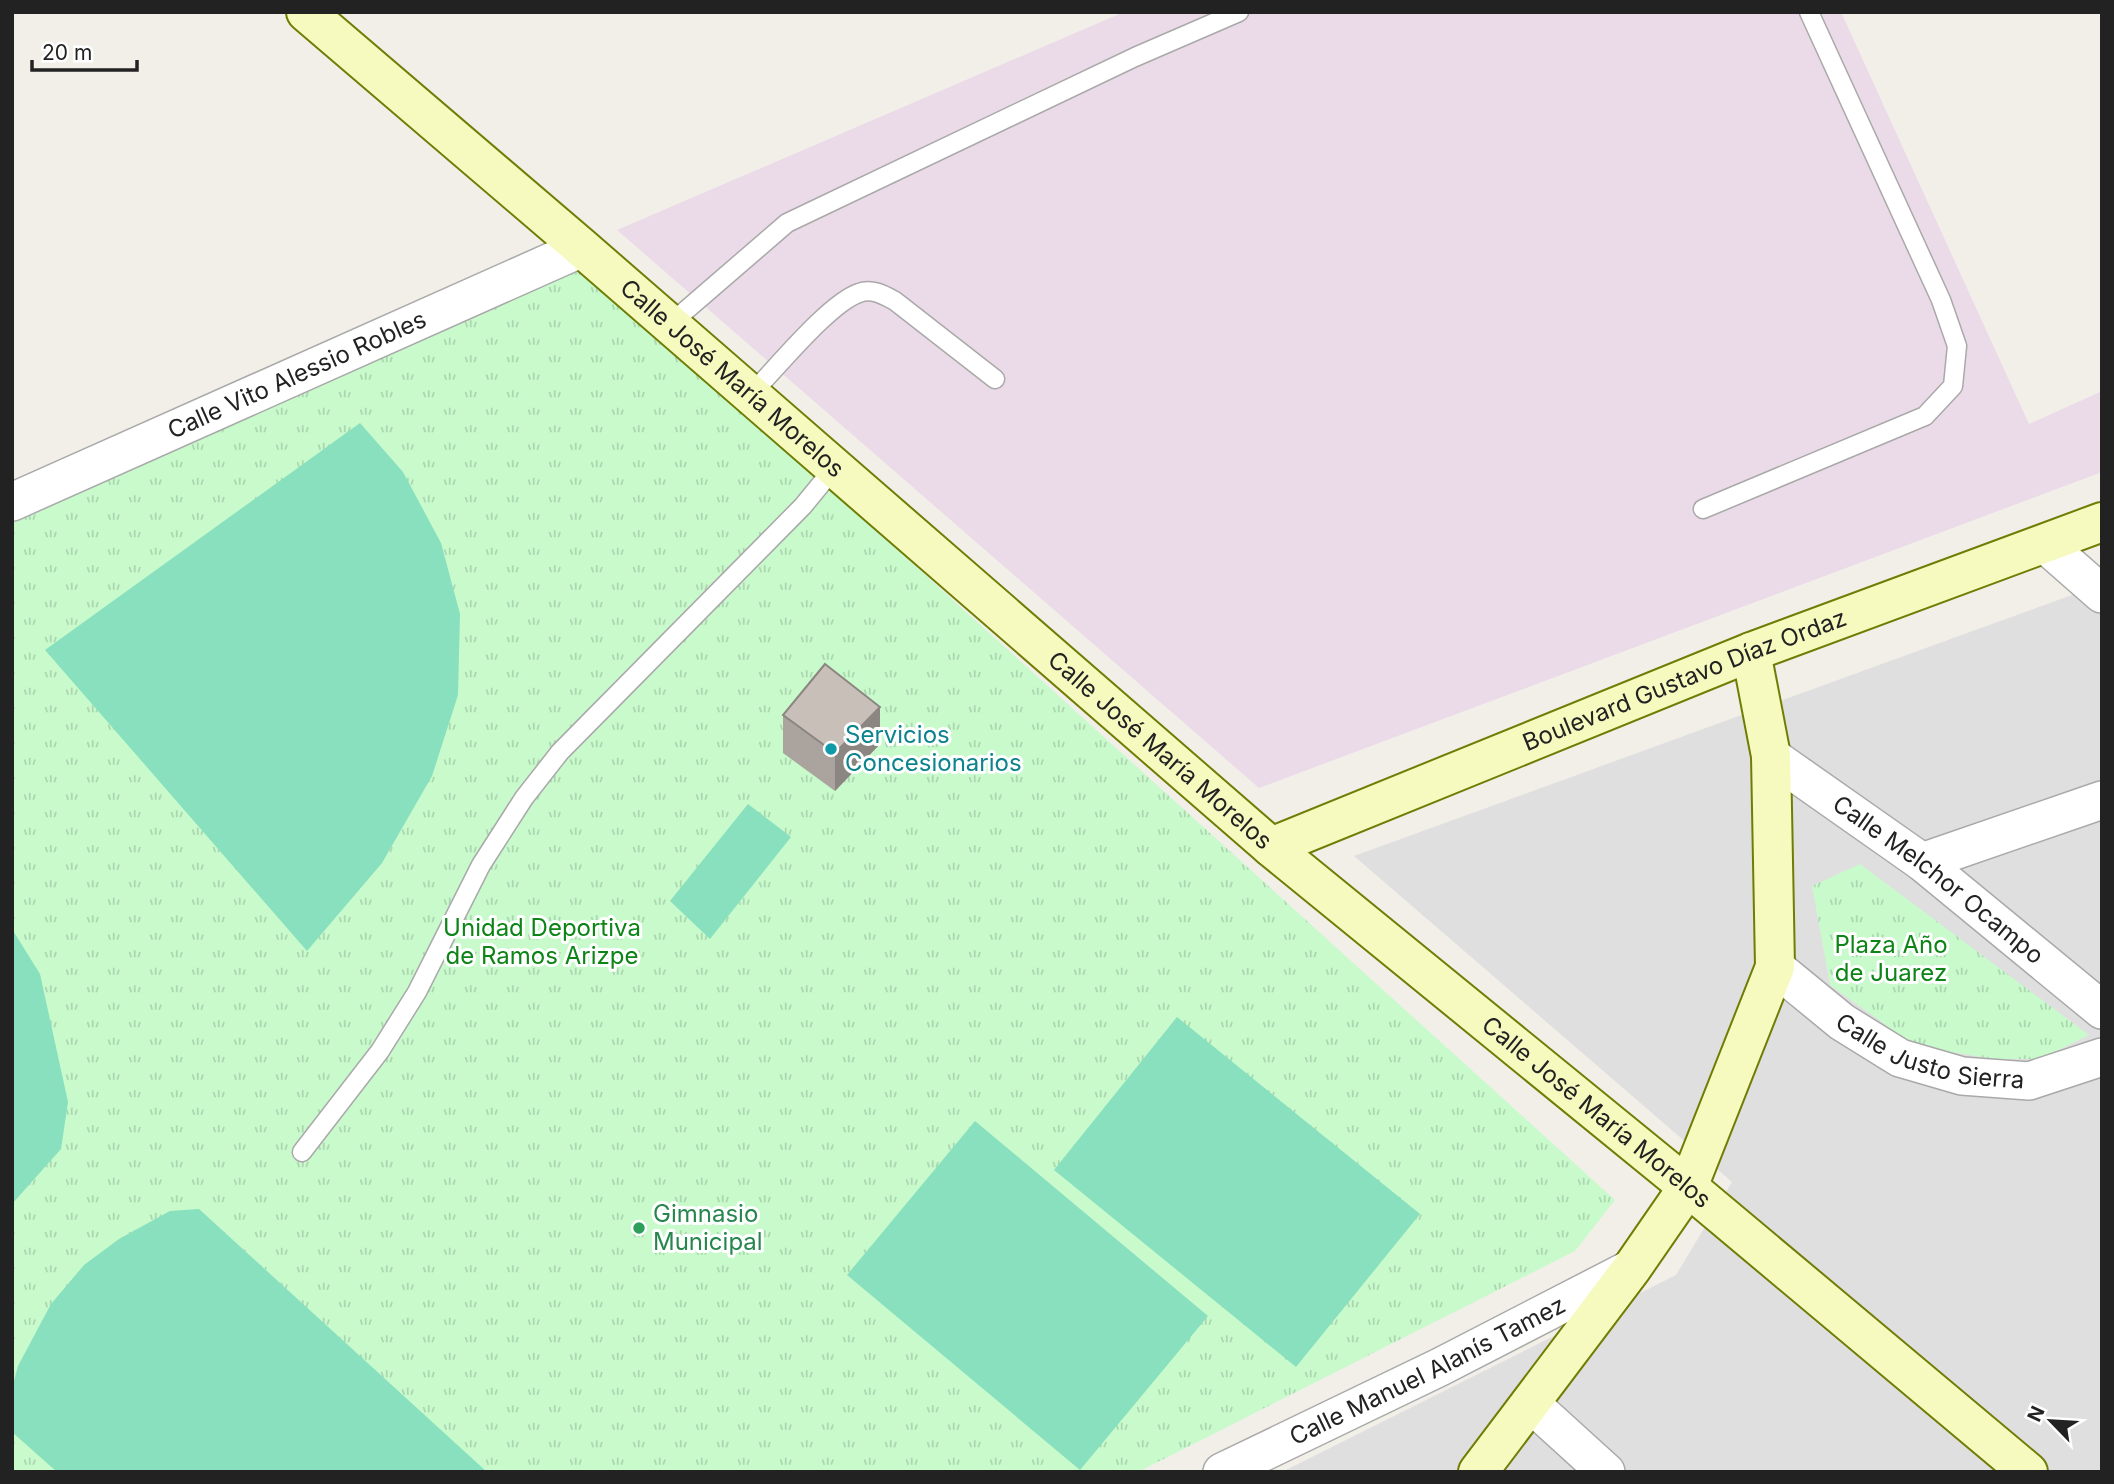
<svg xmlns="http://www.w3.org/2000/svg" width="2114" height="1484" font-family="Inter,sans-serif">
<defs>
<pattern id="park-tufts" width="24" height="20" patternUnits="userSpaceOnUse" patternTransform="scale(1.75)"><rect width="24" height="20" fill="#c8facc"/><path d="M3 7l-1-3M5 7V3M7 7l1-3M15 17l-1-3M17 17v-4M19 17l1-3" fill="none" stroke="#acd6af"/></pattern>
</defs>
<rect width="100%" height="100%" fill="#f2efe9"/>
<!-- residential -->
<path fill="#e0dfdf" d="M 2102,584 L 2102,1472 L 1282,1472 L 1676,1275 L 1732,1182 L 1354,856 Z"/>
<!-- industrial -->
<path fill="#ebdbe8" d="M 1124,12 L 1841,12 L 2029,424 L 2102,391 L 2102,472 L 1259,788 L 617,230 Z"/>
<!-- park -->
<path fill="url(#park-tufts)" d="M 582,264 L 1615,1200 L 1575,1251 L 1138,1472 L 12,1472 L 12,516 Z
M 1860,864 L 2089,1035 L 2040,1059 L 1995,1059 L 1951,1052 L 1911,1043 L 1830,985 L 1812,886 Z"/>
<!-- pitch -->
<path fill="#88e0be" d="M 360,423 L 403,472 L 441,543 L 460,614 L 458,695 L 432,776 L 382,863 L 307,951 L 45,650 Z
M 748,804 L 791,837 L 710,939 L 670,901 Z
M 12,929 L 40,974 L 68,1102 L 61,1149 L 12,1204 Z
M 1177,1017 L 1420,1214 L 1296,1367 L 1054,1170 Z
M 975,1121 L 1208,1316 L 1080,1470 L 847,1275 Z
M 199,1209 L 487,1472 L 57,1472 L 12,1432 L 12,1388 L 18,1366 L 51,1304 L 84,1265 L 119,1239 L 170,1211 Z"/>
<g fill="none" stroke-linecap="round" stroke-linejoin="round">
<!-- lane casing -->
<g stroke="#a9a9a9" stroke-width="21">
<path id="lane" d="M 670,324 L 787,223 L 1135,57 L 1239,12
M 751,394 C 775,370 829,303 859,293 C 872,288 884,295 895,301 L 995,379
M 1703,509 L 1925,416 L 1953,386 L 1957,346 L 1941,300 L 1809,12
M 302,1152 L 380,1051 L 417,992 L 481,865 L 524,798 L 560,752 L 803,506 L 835,467"/>
</g>
<!-- street casing -->
<g stroke="#a9a9a9" stroke-width="40">
<g id="street">
<path id="s1" d="M 12,502 L 582,248"/>
<path d="M 2045,544 L 2102,594"/>
<path id="s2" d="M 1771,756 L 1922,862 L 2102,1010"/>
<path d="M 1922,862 L 2102,800"/>
<path id="s3" d="M 1775,967 L 1842,1022 L 1900,1058 L 1962,1076 L 2029,1081 L 2102,1057"/>
<path d="M 1530,1403 L 1606,1472"/>
<path id="s4" d="M 1222,1472 L 1440,1367 L 1632,1268"/>
</g>
</g>
<!-- secondary casing -->
<g stroke="#707d05" stroke-width="42">
<g id="secondary">
<path id="s5" d="M 306,12 L 582,248 L 1271,847 L 1688,1187 L 2028,1472"/>
<path id="s6" d="M 1271,847 L 1751,652 L 2102,522"/>
<path d="M 1478,1472 L 1632,1268 L 1688,1187 L 1775,967 L 1771,756 L 1751,652"/>
</g>
</g>
<!-- lane -->
<use href="#lane" stroke="#fff" stroke-width="18"/>
<!-- street -->
<use href="#street" stroke="#fff" stroke-width="37"/>
<!-- secondary -->
<use href="#secondary" stroke="#f7fabf" stroke-width="38"/>
</g>
<!-- wall -->
<path fill="#aba49e" d="M 783,715 L 880,744 L 835,791 L 783,753 Z"/>
<!-- shaded-wall -->
<path fill="#8b8681" d="M 880,707 L 880,744 L 835,791 L 835,753 Z"/>
<!-- building -->
<path fill="#c7bfb8" stroke="#8b8681" stroke-width="2" d="M 825,664 L 880,707 L 835,753 L 783,715 Z"/>
<!-- markers -->
<circle fill="#0f9aa8" stroke="#fff" stroke-width="2.5" cx="831" cy="749" r="7"/>
<circle fill="#2e9e5b" stroke="#fff" stroke-width="2.5" cx="639" cy="1228" r="7"/>
<g text-anchor="middle" stroke-width="6" stroke-linejoin="round" paint-order="stroke">
<!-- street labels -->
<g font-size="24" fill="#222" stroke="#fff">
<text dy="8" stroke="none"><textPath href="#s1" startOffset="312">Calle Vito Alessio Robles</textPath></text>
<text dy="8" stroke="none"><textPath href="#s5" startOffset="562">Calle José María Morelos</textPath></text>
<text dy="8" stroke="none"><textPath href="#s6" startOffset="446">Boulevard Gustavo Díaz Ordaz</textPath></text>
<text dy="8" stroke="none"><textPath href="#s5" startOffset="1129">Calle José María Morelos</textPath></text>
<text dy="8" stroke="none"><textPath href="#s2" startOffset="208">Calle Melchor Ocampo</textPath></text>
<text dy="8" stroke="none"><textPath href="#s3" startOffset="182">Calle Justo Sierra</textPath></text>
<text dy="8" stroke="none"><textPath href="#s5" startOffset="1696">Calle José María Morelos</textPath></text>
<text dy="8" stroke="none"><textPath href="#s4" startOffset="229">Calle Manuel Alanís Tamez</textPath></text>
</g>
<!-- culture labels -->
<g font-size="24" fill="#0d838f" stroke="#fff" text-anchor="start">
<text x="845" y="743">Servicios<tspan x="845" dy="28">Concesionarios</tspan></text>
</g>
<!-- park labels -->
<g font-size="24" fill="#0c8416" stroke="#fff">
<text x="542" y="936">Unidad Deportiva<tspan x="542" dy="28">de Ramos Arizpe</tspan></text>
<text x="1891" y="953">Plaza Año<tspan x="1891" dy="28">de Juarez</tspan></text>
</g>
<!-- leisure labels -->
<g font-size="24" fill="#27864d" stroke="#fff" text-anchor="start">
<text x="653" y="1222">Gimnasio<tspan x="653" dy="28">Municipal</tspan></text>
</g>
</g>
<!-- border -->
<rect width="2114" height="1484" fill="none" stroke="#222222" stroke-width="28"/>
<!-- north arrow -->
<g transform="translate(2051 1421) rotate(295)" stroke="#ffffff" stroke-width="5" paint-order="stroke">
<path d="M0-5L12 26L0 18L-12 26Z" fill="#222222"/>
<text y="-10" font-size="19" font-weight="bold" text-anchor="middle" fill="#222222">N</text>
</g>
<!-- scale -->
<path d="M32 60v10h105v-10" fill="none" stroke="#222222" stroke-width="3.5"/>
<text x="42" y="60" font-size="21" fill="#222222" stroke="#ffffff" stroke-width="5" paint-order="stroke">20 m</text>
</svg>
